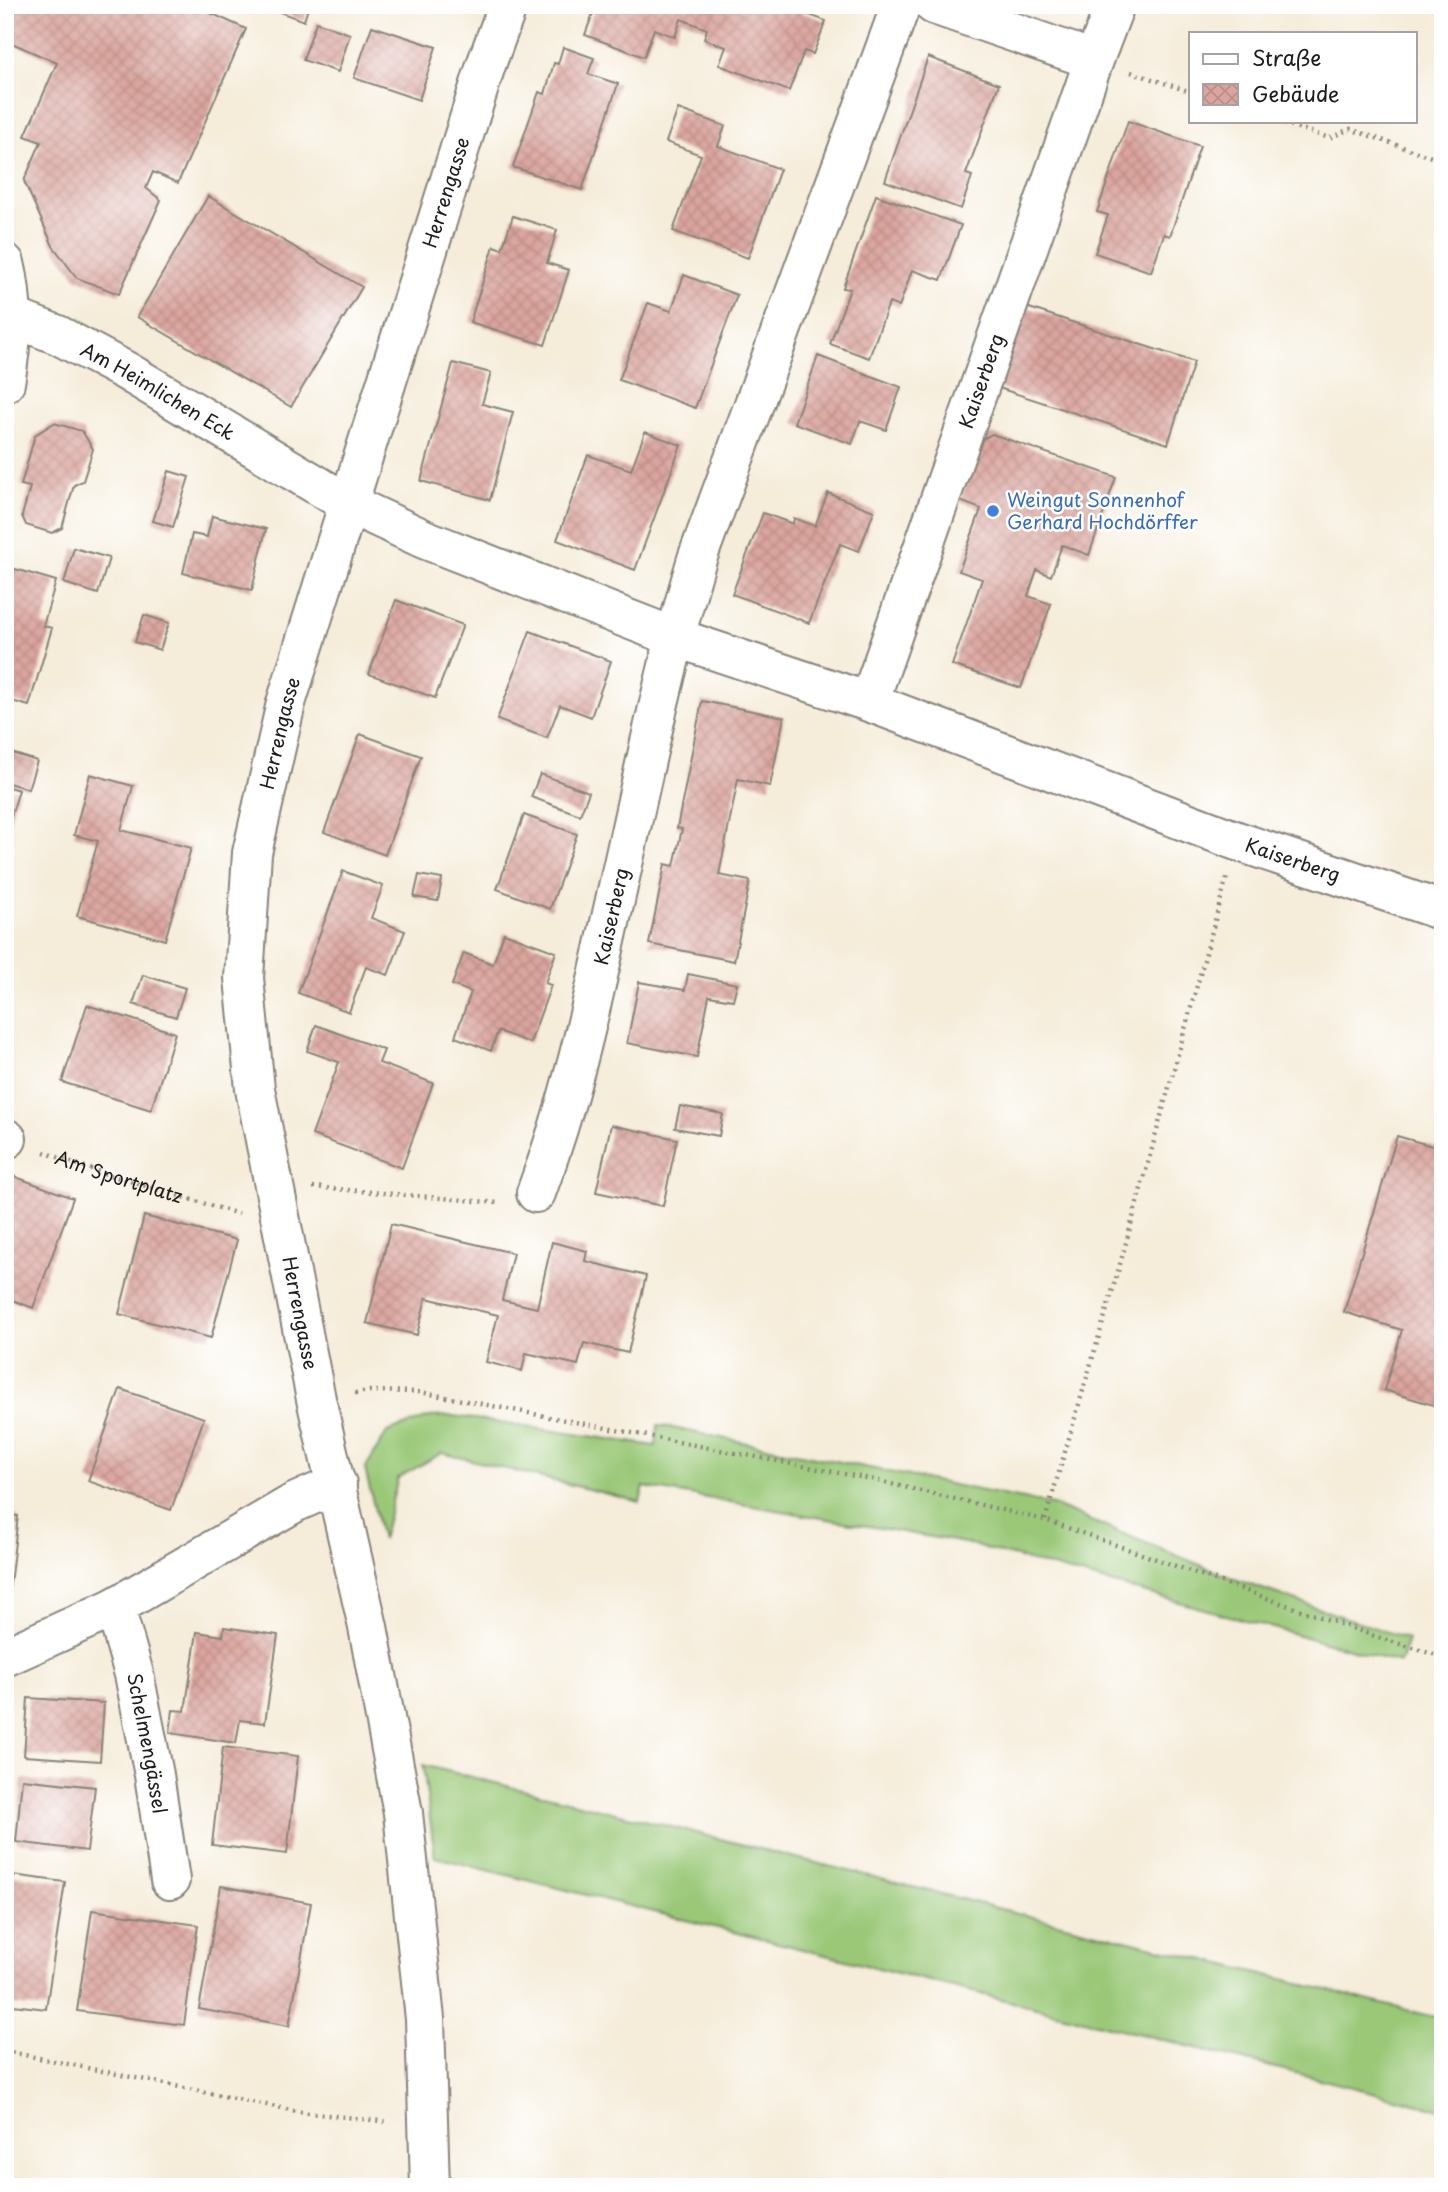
<svg xmlns="http://www.w3.org/2000/svg" width="1448" height="2192" font-family="'Playpen Sans',sans-serif">
<defs>
<pattern id="building-cross-hatch" width="8" height="8" patternUnits="userSpaceOnUse" patternTransform="scale(1.75)"><rect width="8" height="8" fill="#dba59e"/><path d="M0 0l8 8M0 8l8-8" fill="none" stroke="#bb8d88"/></pattern>
</defs>
<rect width="100%" height="100%" fill="#fff"/>
<filter id="ink" filterUnits="userSpaceOnUse"><feTurbulence type="fractalNoise" baseFrequency=".0143" numOctaves="2"/><feDisplacementMap in="SourceGraphic" scale="14" xChannelSelector="R" yChannelSelector="G"/><feConvolveMatrix kernelMatrix="1 2 1 2 8 2 1 2 1" color-interpolation-filters="sRGB"/></filter>
<filter id="wash" filterUnits="userSpaceOnUse"><feTurbulence type="fractalNoise" baseFrequency=".00686" numOctaves="4" result="noise"/><feDisplacementMap in="SourceGraphic" scale="28" xChannelSelector="R" yChannelSelector="G"/><feGaussianBlur stdDeviation="1.57" result="paint"/><feColorMatrix in="noise" values="0 0 0 0 0 0 0 0 0 0 0 0 0 0 0 0 0 1.4 0 .05"/><feComposite in="paint" operator="in"/></filter>
<g filter="url(#wash)">
<rect width="100%" height="100%" fill="#f5ecd9"/>
<!-- grass -->
<path fill="#9ac877" stroke="#5b724a" stroke-width="2" d="M 454,1416 L 656,1446 L 658,1425 L 1052,1505 L 1245,1583 L 1408,1639 L 1400,1663 L 965,1543 L 644,1487 L 640,1502 L 442,1453 L 398,1478 L 382,1540 L 365,1469 L 387,1432 L 429,1417 Z
M 423,1765 L 1443,2019 L 1443,2110 L 435,1857 Z"/>
<g id="blocks">
<!-- building -->
<path fill="url(#building-cross-hatch)" d="M 5,5 L 193,5 L 246,29 L 178,183 L 153,172 L 146,188 L 161,200 L 119,294 L 77,278 L 53,246 L 24,181 L 41,142 L 25,136 L 57,63 L 5,40 Z
M 276,5 L 309,5 L 304,21 L 274,10 Z
M 596,5 L 782,5 L 826,21 L 813,54 L 804,51 L 789,91 L 719,65 L 726,47 L 704,39 L 707,29 L 681,19 L 675,37 L 654,29 L 644,57 L 585,35 Z
M 316,22 L 350,34 L 338,72 L 303,60 Z
M 372,26 L 436,47 L 419,100 L 354,78 Z
M 563,47 L 594,58 L 588,74 L 618,84 L 582,190 L 513,167 L 539,92 L 545,94 L 554,63 L 558,64 Z
M 928,57 L 999,84 L 966,174 L 972,176 L 961,209 L 885,181 Z
M 678,109 L 725,126 L 718,146 L 780,169 L 748,258 L 673,231 L 701,155 L 666,142 Z
M 1128,121 L 1200,146 L 1170,236 L 1164,234 L 1151,272 L 1095,253 L 1108,215 L 1097,212 Z
M 876,195 L 961,225 L 941,280 L 912,270 L 899,307 L 889,303 L 869,358 L 830,344 L 850,289 L 843,288 Z
M 208,196 L 362,287 L 291,407 L 137,317 Z
M 513,216 L 557,230 L 547,263 L 569,270 L 545,345 L 470,322 L 494,246 L 502,249 Z
M 684,275 L 737,295 L 695,408 L 619,380 L 648,303 L 671,311 Z
M 1023,306 L 1194,362 L 1168,444 L 996,387 Z
M 818,356 L 901,387 L 886,430 L 860,421 L 852,444 L 794,423 Z
M 453,363 L 491,373 L 482,404 L 513,412 L 490,500 L 421,481 Z
M 54,423 L 82,431 L 93,449 L 83,481 L 74,485 L 62,528 L 52,533 L 26,525 L 22,516 L 30,487 L 21,485 L 35,435 Z
M 645,432 L 681,445 L 635,570 L 557,540 L 588,455 L 631,470 Z
M 992,434 L 1116,477 L 1089,555 L 1062,545 L 1051,576 L 1037,570 L 1028,596 L 1051,604 L 1021,688 L 952,665 L 982,579 L 959,571 L 981,509 L 960,501 L 982,439 Z
M 169,471 L 189,477 L 173,527 L 153,521 Z
M 828,493 L 874,511 L 859,551 L 840,544 L 809,623 L 732,594 L 763,513 L 793,524 L 794,518 L 815,526 Z
M 212,516 L 266,529 L 252,590 L 183,573 L 192,534 L 207,537 Z
M 74,548 L 109,558 L 98,594 L 64,583 Z
M 15,569 L 56,581 L 43,626 L 52,628 L 29,706 L 5,699 L 5,600 Z
M 396,600 L 463,625 L 435,698 L 369,674 Z
M 144,615 L 169,623 L 160,650 L 135,642 Z
M 530,631 L 611,661 L 591,717 L 560,705 L 547,738 L 497,720 Z
M 702,701 L 784,717 L 770,786 L 738,779 L 719,875 L 750,881 L 734,961 L 649,944 L 665,864 L 674,866 L 682,829 L 677,828 Z
M 360,734 L 421,756 L 385,855 L 324,832 Z
M 5,751 L 37,761 L 28,789 L 5,782 Z
M 90,774 L 133,786 L 121,830 L 191,848 L 165,940 L 77,916 L 98,841 L 74,835 Z
M 540,774 L 589,792 L 580,815 L 531,797 Z
M 5,786 L 19,790 L 6,833 L 5,833 Z
M 524,815 L 577,834 L 550,909 L 497,889 Z
M 343,871 L 383,886 L 371,918 L 405,931 L 388,975 L 366,967 L 349,1012 L 298,993 Z
M 419,875 L 442,879 L 438,901 L 414,897 Z
M 504,933 L 556,952 L 545,983 L 551,985 L 530,1043 L 498,1031 L 491,1051 L 455,1037 L 471,992 L 452,985 L 464,953 L 493,964 Z
M 688,974 L 737,984 L 733,1000 L 709,996 L 697,1057 L 627,1043 L 639,982 L 685,990 Z
M 143,975 L 185,988 L 176,1017 L 133,1004 Z
M 87,1005 L 175,1033 L 151,1110 L 62,1082 Z
M 316,1025 L 384,1050 L 379,1063 L 433,1083 L 402,1168 L 312,1135 L 339,1062 L 307,1051 Z
M 680,1106 L 723,1114 L 719,1136 L 675,1128 Z
M 611,1125 L 677,1139 L 663,1206 L 596,1192 Z
M 1397,1136 L 1443,1149 L 1443,1408 L 1384,1390 L 1402,1330 L 1344,1312 Z
M 5,1173 L 73,1198 L 33,1308 L 5,1297 Z
M 144,1216 L 237,1240 L 211,1338 L 119,1314 Z
M 391,1224 L 513,1253 L 502,1300 L 537,1308 L 552,1242 L 587,1251 L 585,1261 L 646,1276 L 628,1353 L 584,1343 L 578,1365 L 526,1353 L 522,1371 L 486,1362 L 498,1315 L 426,1298 L 417,1335 L 367,1323 Z
M 120,1389 L 204,1418 L 171,1510 L 88,1481 Z
M 5,1515 L 18,1516 L 7,1610 L 5,1610 Z
M 224,1627 L 278,1635 L 265,1723 L 240,1720 L 236,1743 L 170,1733 L 173,1710 L 185,1711 L 197,1632 L 223,1636 Z
M 28,1698 L 104,1703 L 100,1761 L 24,1756 Z
M 223,1747 L 298,1756 L 287,1854 L 212,1845 Z
M 22,1779 L 95,1787 L 87,1851 L 16,1842 Z
M 5,1874 L 65,1882 L 46,2009 L 5,2004 Z
M 221,1886 L 311,1903 L 289,2026 L 199,2009 Z
M 92,1910 L 198,1925 L 184,2025 L 77,2011 Z"/>
</g>
</g>
<g filter="url(#ink)">
<use href="#blocks" fill-opacity="0" stroke="#88847a" stroke-width="2"/>
<g fill="none" stroke-linecap="round" stroke-linejoin="round">
<!-- minor casing -->
<g stroke="#88847a" stroke-width="42">
<g id="minor">
<path d="M 934,5 L 1094,60"/>
<path d="M 5,263 C 15,303 12,343 5,383"/>
<path id="s2" d="M 12,317 L 58,335 L 126,371 L 347,503 L 424,539 L 674,637 L 869,702 L 1237,841 L 1443,911"/>
<path id="s3" d="M 869,702 L 1094,60 L 1115,5"/>
<path d="M 5,1138 L 7,1139"/>
<path id="s4" d="M 536,1193 C 569,1105 589,1018 609,927 C 637,804 661,680 697,559 L 901,5"/>
<path id="s5" d="M 115,1607 L 134,1674 L 154,1775 L 170,1880"/>
<path d="M 5,1657 L 115,1607 L 294,1503 L 337,1484"/>
</g>
</g>
<!-- tertiary casing -->
<g stroke="#88847a" stroke-width="42">
<g id="tertiary">
<path id="s6" d="M 430,2187 L 425,2019 L 403,1813 L 368,1627 L 316,1399 L 255,1089 L 244,978 L 252,853 L 286,703 L 486,65 L 508,5"/>
</g>
</g>
<!-- path -->
<g stroke="#88847a" stroke-width="4.5" stroke-dasharray="2 5" stroke-linecap="butt">
<path d="M 1131,72 L 1191,92"/>
<path d="M 1277,121 L 1329,138 L 1350,129 L 1443,161"/>
<path id="s1" d="M 44,1152 L 96,1171 L 239,1214"/>
<path d="M 313,1187 L 500,1203"/>
<path d="M 355,1393 L 370,1391 L 420,1392 L 870,1479 L 1045,1520 L 1383,1639 L 1443,1657"/>
<path d="M 1045,1520 L 1119,1268 L 1227,877"/>
<path d="M 5,2051 L 301,2112 L 390,2122"/>
</g>
<!-- minor -->
<use href="#minor" stroke="#fff" stroke-width="38"/>
<!-- tertiary -->
<use href="#tertiary" stroke="#fff" stroke-width="38"/>
</g>
</g>
<!-- markers -->
<circle fill="#3f7fe0" stroke="#fff" stroke-width="2.5" cx="993" cy="511" r="7"/>
<g text-anchor="middle" stroke-width="5" stroke-linejoin="round" paint-order="stroke">
<!-- street labels -->
<g font-size="19" fill="#1c1c1c" stroke="#fff">
<text dy="7" stroke="none"><textPath href="#s6" startOffset="2040">Herrengasse</textPath></text>
<text dy="7" stroke="none"><textPath href="#s3" startOffset="340">Kaiserberg</textPath></text>
<text dy="7" stroke="none"><textPath href="#s2" startOffset="164">Am Heimlichen Eck</textPath></text>
<text dy="7" stroke="none"><textPath href="#s6" startOffset="1474">Herrengasse</textPath></text>
<text dy="7" stroke="none"><textPath href="#s2" startOffset="1395">Kaiserberg</textPath></text>
<text dy="7" stroke="none"><textPath href="#s4" startOffset="287">Kaiserberg</textPath></text>
<text dy="7" stroke="none"><textPath href="#s1" startOffset="79">Am Sportplatz</textPath></text>
<text transform="translate(300 1313) rotate(79)" y="7">Herrengasse</text>
<text dy="7" stroke="none"><textPath href="#s5" startOffset="140">Schelmengässel</textPath></text>
</g>
<!-- shop labels -->
<g font-size="19" fill="#366cbe" stroke="#fff" text-anchor="start">
<text x="1007" y="507">Weingut Sonnenhof<tspan x="1007" dy="22">Gerhard Hochdörffer</tspan></text>
</g>
</g>
<!-- margin -->
<rect width="1448" height="2192" fill="none" stroke="#fff" stroke-width="28"/>
<!-- legend -->
<rect x="1189" y="32" width="228" height="91" fill="#ffffff" stroke="#a4a4a4" stroke-width="2"/>
<rect x="1203" y="54" width="35" height="10" fill="#ffffff" stroke="#a4a4a4" stroke-width="2"/>
<text x="1252" y="66" font-size="21" fill="#1c1c1c">Straße</text>
<rect x="1203" y="84" width="35" height="21" fill="url(#building-cross-hatch)" stroke="#a4a4a4" stroke-width="2"/>
<text x="1252" y="102" font-size="21" fill="#1c1c1c">Gebäude</text>
</svg>
